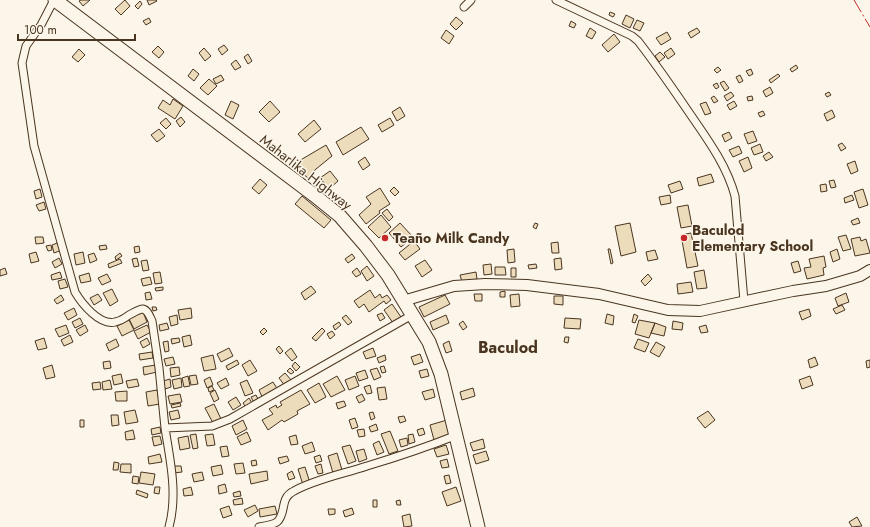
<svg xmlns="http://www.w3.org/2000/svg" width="870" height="527" font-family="Jost,sans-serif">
<rect width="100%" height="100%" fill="#fbf6e9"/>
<!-- building -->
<path fill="#ecdcbc" stroke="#4a3520" d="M 81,0 L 90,0 L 83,6 L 79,1 Z
M 125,0 L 130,6 L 121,15 L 115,9 Z
M 147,0 L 156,0 L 157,1 L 149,5 Z
M 140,1 L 142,4 L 138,9 L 135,6 Z
M 610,12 L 615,14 L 613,17 L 609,15 Z
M 626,15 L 634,19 L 630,28 L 622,24 Z
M 456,17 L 463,23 L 456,30 L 450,24 Z
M 149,18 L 151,22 L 146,25 L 143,21 Z
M 637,20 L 644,23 L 640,31 L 633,28 Z
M 571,21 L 576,24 L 574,28 L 569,26 Z
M 590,28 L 596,32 L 592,39 L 586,36 Z
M 697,28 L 700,32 L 691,38 L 688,33 Z
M 446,30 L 454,36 L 449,44 L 441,38 Z
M 667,32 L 671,39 L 661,45 L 656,38 Z
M 614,34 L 620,42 L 608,52 L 602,45 Z
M 224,45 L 228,50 L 222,55 L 218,49 Z
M 158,46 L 164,52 L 159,58 L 152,52 Z
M 204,48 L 211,56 L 205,61 L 199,53 Z
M 671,48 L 675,54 L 668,59 L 664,53 Z
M 79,49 L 85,55 L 78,62 L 72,57 Z
M 660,52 L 665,57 L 659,62 L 655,56 Z
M 248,54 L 252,61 L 248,64 L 244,57 Z
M 236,60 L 241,67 L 235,70 L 231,64 Z
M 796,65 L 798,68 L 792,72 L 790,69 Z
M 718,67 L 721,70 L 717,73 L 714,70 Z
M 193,69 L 199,74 L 194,81 L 188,76 Z
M 751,69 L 753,74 L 749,76 L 746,71 Z
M 778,74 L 780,76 L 771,83 L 769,80 Z
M 221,75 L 224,80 L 216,84 L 213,79 Z
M 740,75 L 743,81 L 739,83 L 736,77 Z
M 209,79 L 217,86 L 208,95 L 200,88 Z
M 724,81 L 729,88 L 725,91 L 720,83 Z
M 717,83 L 719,87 L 716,89 L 713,85 Z
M 770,87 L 773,93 L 766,97 L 763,91 Z
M 731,92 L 734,96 L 727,101 L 724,96 Z
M 829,92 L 831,95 L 827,97 L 825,94 Z
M 714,96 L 718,101 L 714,103 L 711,98 Z
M 752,96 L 753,100 L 748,101 L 747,97 Z
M 173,99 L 183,106 L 175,119 L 158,108 L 163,100 L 170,105 Z
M 231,101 L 239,105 L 233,119 L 225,115 Z
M 270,101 L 280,112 L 269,122 L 259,112 Z
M 734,101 L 737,106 L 730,110 L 727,105 Z
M 706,102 L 711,113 L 705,115 L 700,104 Z
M 400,107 L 405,116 L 397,121 L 392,112 Z
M 832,110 L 835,117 L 827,121 L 824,114 Z
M 763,111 L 765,115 L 760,117 L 758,113 Z
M 181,117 L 185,122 L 180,127 L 176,121 Z
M 166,118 L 171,124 L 166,129 L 160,123 Z
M 390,118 L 394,125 L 382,132 L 378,125 Z
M 314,120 L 321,129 L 305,142 L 298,134 Z
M 361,127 L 369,139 L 343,155 L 336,142 Z
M 159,129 L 165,136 L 157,142 L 151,135 Z
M 753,131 L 757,141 L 748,144 L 744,134 Z
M 729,132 L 732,138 L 725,142 L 722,135 Z
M 842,143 L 846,148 L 841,151 L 838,145 Z
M 760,144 L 763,152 L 754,155 L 751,148 Z
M 326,145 L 332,156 L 316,169 L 308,178 L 292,165 Z
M 739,146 L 742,153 L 733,157 L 729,150 Z
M 769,152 L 773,157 L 766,161 L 763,156 Z
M 365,157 L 370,165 L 363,170 L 358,162 Z
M 748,157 L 752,168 L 744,172 L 739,161 Z
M 855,161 L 858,171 L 851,174 L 847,164 Z
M 330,171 L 338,181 L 329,189 L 320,178 Z
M 711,174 L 714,182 L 699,186 L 697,178 Z
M 260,179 L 267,185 L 259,194 L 252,188 Z
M 834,180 L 836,187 L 831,188 L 829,181 Z
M 680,181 L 683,189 L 671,193 L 668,185 Z
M 826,184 L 827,191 L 821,192 L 820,185 Z
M 394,187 L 399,192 L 395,196 L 390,191 Z
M 380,188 L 390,204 L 379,211 L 380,213 L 366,224 L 359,215 L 371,204 L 366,197 Z
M 40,189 L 42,197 L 36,199 L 34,191 Z
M 863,189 L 868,205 L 859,208 L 854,192 Z
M 670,195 L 671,203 L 661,205 L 659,197 Z
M 852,195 L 854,200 L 845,203 L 844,198 Z
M 302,196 L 331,220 L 324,228 L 295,204 Z
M 44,202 L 46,209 L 39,211 L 36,205 Z
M 688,205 L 692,226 L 681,228 L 677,207 Z
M 387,209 L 393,217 L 389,221 L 382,213 Z
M 381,215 L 391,227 L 379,238 L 368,227 Z
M 858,218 L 860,223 L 853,225 L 851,221 Z
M 400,223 L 413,237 L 401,247 L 389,233 Z
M 535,223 L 538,224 L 536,229 L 533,227 Z
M 630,223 L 636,252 L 621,256 L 615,226 Z
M 691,233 L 698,266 L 687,268 L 681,235 Z
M 846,235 L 851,249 L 843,251 L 838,237 Z
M 35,237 L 43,237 L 44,243 L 36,244 Z
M 860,237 L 861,241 L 866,239 L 870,253 L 855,256 L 851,239 Z
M 414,241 L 420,249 L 405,260 L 399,253 Z
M 60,242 L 62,250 L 54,253 L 52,245 Z
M 558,242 L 559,253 L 552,253 L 551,243 Z
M 805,244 L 806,249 L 802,250 L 800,245 Z
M 51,245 L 52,250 L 48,251 L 46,246 Z
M 106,245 L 107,249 L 100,250 L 99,246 Z
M 139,246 L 140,252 L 135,253 L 134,247 Z
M 514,249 L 515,262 L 508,263 L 507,250 Z
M 608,249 L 610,249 L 613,263 L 611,264 Z
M 837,249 L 840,259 L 833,262 L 830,252 Z
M 655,250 L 658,259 L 648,261 L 646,252 Z
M 36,252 L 39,261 L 31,263 L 29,254 Z
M 83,252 L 85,263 L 76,265 L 74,254 Z
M 94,253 L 97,260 L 90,263 L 88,255 Z
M 120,253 L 122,256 L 116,260 L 115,257 Z
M 352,254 L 355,258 L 348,263 L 345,259 Z
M 824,256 L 826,267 L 823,268 L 824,275 L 807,279 L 804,268 L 811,267 L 809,259 Z
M 59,258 L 62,264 L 55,268 L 52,262 Z
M 137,258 L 139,266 L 134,267 L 132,259 Z
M 561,258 L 562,269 L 555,270 L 554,259 Z
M 120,259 L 122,263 L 109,268 L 108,264 Z
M 147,260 L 149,270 L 143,271 L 141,261 Z
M 425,260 L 432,270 L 422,277 L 415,266 Z
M 798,261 L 801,271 L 794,273 L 791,263 Z
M 491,264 L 492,274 L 484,275 L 483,265 Z
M 536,264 L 537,268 L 529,269 L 528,265 Z
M 367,266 L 374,276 L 367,281 L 361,271 Z
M 495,267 L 505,267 L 506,275 L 495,275 Z
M 5,268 L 7,274 L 0,276 L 0,270 Z
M 357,268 L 361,274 L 356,277 L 352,272 Z
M 511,268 L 516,268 L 516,277 L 511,277 Z
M 704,270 L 707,288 L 697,289 L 694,272 Z
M 60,272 L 62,278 L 52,280 L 51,275 Z
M 160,272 L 162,283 L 155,284 L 153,273 Z
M 476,272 L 477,279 L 462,282 L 460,275 Z
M 89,273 L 91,281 L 81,283 L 79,276 Z
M 107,274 L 111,281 L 102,285 L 98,278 Z
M 648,274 L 652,279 L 645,286 L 641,281 Z
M 150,277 L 152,284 L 143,286 L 141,279 Z
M 65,279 L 68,287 L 60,289 L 58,281 Z
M 691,282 L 693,292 L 678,294 L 677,284 Z
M 311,286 L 316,292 L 305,300 L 301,293 Z
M 163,287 L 163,290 L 156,291 L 155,288 Z
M 112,289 L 118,301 L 110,306 L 103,293 Z
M 370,290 L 375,298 L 380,294 L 382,298 L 387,295 L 391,300 L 386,304 L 384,301 L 369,312 L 364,304 L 359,308 L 354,301 Z
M 505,291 L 505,297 L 500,297 L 500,292 Z
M 150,292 L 152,299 L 146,300 L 145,293 Z
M 846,293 L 849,302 L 838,306 L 835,298 Z
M 98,294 L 102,300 L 94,305 L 90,298 Z
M 474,294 L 482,294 L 482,301 L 475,301 Z
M 519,294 L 520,306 L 511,307 L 510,295 Z
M 61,295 L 64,300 L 57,304 L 54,300 Z
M 445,295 L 450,304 L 424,317 L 419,307 Z
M 554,296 L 563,296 L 563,305 L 554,304 Z
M 392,304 L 401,317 L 393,323 L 384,310 Z
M 842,305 L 845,310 L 836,314 L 833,309 Z
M 152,307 L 156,307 L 157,310 L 153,311 Z
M 74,308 L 77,315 L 68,320 L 64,313 Z
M 191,308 L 192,318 L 180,320 L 178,310 Z
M 809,309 L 811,316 L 802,320 L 799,312 Z
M 143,312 L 147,322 L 134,329 L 129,319 Z
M 382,313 L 385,318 L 380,321 L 377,315 Z
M 607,314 L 614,316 L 613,325 L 605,323 Z
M 634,314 L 638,316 L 635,323 L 632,322 Z
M 177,315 L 178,324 L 171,326 L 169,317 Z
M 346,315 L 352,322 L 348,325 L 342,318 Z
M 446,315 L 449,323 L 433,330 L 430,322 Z
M 80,318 L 83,324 L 75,328 L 72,322 Z
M 565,318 L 581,319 L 580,329 L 564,328 Z
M 129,320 L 134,330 L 122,336 L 117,326 Z
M 639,320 L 655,323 L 649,338 L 635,334 Z
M 463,321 L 467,327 L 463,330 L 459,324 Z
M 673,321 L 683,323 L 682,330 L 672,329 Z
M 339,322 L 341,325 L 335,330 L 333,326 Z
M 167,323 L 169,329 L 160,331 L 159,325 Z
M 655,323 L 666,327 L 664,336 L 651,333 Z
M 66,325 L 69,333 L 59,337 L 55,329 Z
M 85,325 L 88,331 L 80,336 L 76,330 Z
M 147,325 L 151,332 L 138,339 L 134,331 Z
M 706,325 L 708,332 L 701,333 L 699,327 Z
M 264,328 L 267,331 L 263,335 L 260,332 Z
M 322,328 L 325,331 L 316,341 L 312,338 Z
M 332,331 L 335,335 L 330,339 L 327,334 Z
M 70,335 L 73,342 L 64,346 L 61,340 Z
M 190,335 L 192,345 L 184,347 L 182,337 Z
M 565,337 L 569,337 L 568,343 L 564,342 Z
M 44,338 L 47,348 L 38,350 L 35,341 Z
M 147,338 L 150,344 L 143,348 L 140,342 Z
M 179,338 L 180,342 L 172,344 L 171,339 Z
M 116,339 L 119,346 L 109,351 L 106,344 Z
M 638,339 L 649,343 L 645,352 L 634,348 Z
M 168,341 L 169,351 L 165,352 L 163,342 Z
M 449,341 L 452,351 L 446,353 L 443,344 Z
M 656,342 L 665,347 L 659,357 L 650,352 Z
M 279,346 L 283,351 L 280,354 L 276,349 Z
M 229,348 L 233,356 L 221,362 L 217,354 Z
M 291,348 L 297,357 L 292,361 L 285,353 Z
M 373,348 L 376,356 L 366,359 L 363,352 Z
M 152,352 L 153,358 L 140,360 L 139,354 Z
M 420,354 L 423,362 L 414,365 L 411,357 Z
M 213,355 L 216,369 L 204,371 L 201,358 Z
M 385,355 L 386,360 L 379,363 L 377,358 Z
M 173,357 L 175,364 L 166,366 L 164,359 Z
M 815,357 L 818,365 L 810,368 L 808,360 Z
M 237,360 L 239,364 L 228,370 L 226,366 Z
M 250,360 L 257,371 L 248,376 L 242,365 Z
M 870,360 L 870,367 L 867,368 L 866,361 Z
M 110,361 L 111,368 L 104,369 L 103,362 Z
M 295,362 L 300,367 L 296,371 L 292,366 Z
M 52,365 L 55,377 L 46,379 L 43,368 Z
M 156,365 L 157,372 L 144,375 L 143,367 Z
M 384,366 L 386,372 L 382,373 L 380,367 Z
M 179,367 L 180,375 L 171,377 L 170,368 Z
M 290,368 L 294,372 L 291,374 L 287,371 Z
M 377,368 L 381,377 L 374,380 L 370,370 Z
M 427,369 L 429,376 L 421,378 L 419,371 Z
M 365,370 L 368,378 L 359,381 L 356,373 Z
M 285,373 L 292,381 L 285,386 L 279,378 Z
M 121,374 L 123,383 L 114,385 L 112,376 Z
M 196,375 L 198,384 L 191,385 L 189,376 Z
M 188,376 L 190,386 L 184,387 L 182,378 Z
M 337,376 L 345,390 L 331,397 L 323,384 Z
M 355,376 L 359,386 L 349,390 L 345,380 Z
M 810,376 L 813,385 L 802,389 L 799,380 Z
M 210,377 L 213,385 L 207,388 L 204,380 Z
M 181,378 L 182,387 L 174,389 L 172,380 Z
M 226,378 L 229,385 L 221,389 L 217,383 Z
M 137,379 L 139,386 L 128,388 L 126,381 Z
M 170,379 L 171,387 L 165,389 L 163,381 Z
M 110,380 L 112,389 L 103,390 L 102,382 Z
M 247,380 L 253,393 L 245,396 L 240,383 Z
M 100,382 L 101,389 L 93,390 L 92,383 Z
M 273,382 L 278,390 L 263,399 L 259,390 Z
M 319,383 L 326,397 L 315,403 L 307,390 Z
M 370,385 L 372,393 L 367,394 L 364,387 Z
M 212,386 L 214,390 L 209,392 L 208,388 Z
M 385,387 L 387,399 L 379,400 L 377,388 Z
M 473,388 L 475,396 L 462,400 L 460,392 Z
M 433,389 L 435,397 L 425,400 L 422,392 Z
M 157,390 L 160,404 L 148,406 L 146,392 Z
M 215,390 L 219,399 L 214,402 L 210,393 Z
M 301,390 L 310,404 L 297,411 L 298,414 L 284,422 L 282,420 L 268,430 L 262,420 L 273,414 L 269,409 L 276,405 L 277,408 L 282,405 L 280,402 Z
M 127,391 L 127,401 L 116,401 L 115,392 Z
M 180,394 L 182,402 L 170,404 L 168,396 Z
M 362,394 L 365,400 L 359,403 L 356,397 Z
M 256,395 L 258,399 L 253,401 L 251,397 Z
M 236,397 L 241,405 L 233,410 L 228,402 Z
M 249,398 L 253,405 L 247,409 L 243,403 Z
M 344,401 L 346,406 L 338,409 L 336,403 Z
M 180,403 L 181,406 L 172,408 L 171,405 Z
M 214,404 L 221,419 L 213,423 L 205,408 Z
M 135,410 L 138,422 L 126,424 L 124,412 Z
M 178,410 L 180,418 L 171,420 L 169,412 Z
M 708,411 L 715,420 L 705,428 L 697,418 Z
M 373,412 L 375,418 L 371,420 L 369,413 Z
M 111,415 L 118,415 L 119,425 L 112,426 Z
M 404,416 L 406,421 L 400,423 L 398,417 Z
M 355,418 L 358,427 L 352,429 L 349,420 Z
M 80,420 L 84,420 L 84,427 L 80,427 Z
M 243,420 L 247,429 L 236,435 L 232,426 Z
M 447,420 L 451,435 L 434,440 L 430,425 Z
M 376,424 L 378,430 L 371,432 L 369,427 Z
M 160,427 L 161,433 L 152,435 L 151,429 Z
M 423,428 L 425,434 L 419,436 L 417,430 Z
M 364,429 L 365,436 L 359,437 L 357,430 Z
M 133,430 L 135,439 L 126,440 L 125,432 Z
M 390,431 L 398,451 L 389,454 L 381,434 Z
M 247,432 L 251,441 L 241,445 L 237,437 Z
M 196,434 L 198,448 L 193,449 L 190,435 Z
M 213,434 L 215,445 L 207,446 L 205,435 Z
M 413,434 L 415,442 L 409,444 L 408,435 Z
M 296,435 L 298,444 L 291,445 L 289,437 Z
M 160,436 L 162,444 L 154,446 L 152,437 Z
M 188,436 L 190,448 L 180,450 L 178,438 Z
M 407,438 L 408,445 L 401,447 L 399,440 Z
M 483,439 L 485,448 L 473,451 L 470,443 Z
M 379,441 L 384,452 L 377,455 L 373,444 Z
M 312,442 L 315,451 L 305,454 L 302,446 Z
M 350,445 L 356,461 L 348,464 L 342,447 Z
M 446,445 L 449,454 L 437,457 L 434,449 Z
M 227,446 L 229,456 L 222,457 L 220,447 Z
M 364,449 L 367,459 L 359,462 L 356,451 Z
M 486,451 L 489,460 L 476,464 L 473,455 Z
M 337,453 L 342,470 L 333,473 L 328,456 Z
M 160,454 L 162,462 L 149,464 L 148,457 Z
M 320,455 L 322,461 L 316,463 L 314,457 Z
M 287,456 L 289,461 L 280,464 L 278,458 Z
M 447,459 L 449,467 L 442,468 L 440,461 Z
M 256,460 L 257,465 L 252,466 L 251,461 Z
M 114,462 L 119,463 L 118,470 L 113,470 Z
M 243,463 L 245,473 L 236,474 L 234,464 Z
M 121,464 L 131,464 L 131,473 L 120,472 Z
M 321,464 L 323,473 L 318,474 L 315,466 Z
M 221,465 L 223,474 L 213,476 L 211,467 Z
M 173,466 L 181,466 L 182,472 L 174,473 Z
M 305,467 L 310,483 L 303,485 L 298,469 Z
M 267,471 L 268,480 L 251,484 L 249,474 Z
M 292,471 L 295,478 L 289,480 L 287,474 Z
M 141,472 L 155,474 L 153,485 L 139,483 Z
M 202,472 L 204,480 L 194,482 L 192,474 Z
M 449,475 L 451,483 L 446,484 L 444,476 Z
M 133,476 L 139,477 L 138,484 L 132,483 Z
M 225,484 L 227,492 L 219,494 L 218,486 Z
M 155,487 L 160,487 L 159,494 L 154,493 Z
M 191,487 L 193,495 L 184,496 L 183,489 Z
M 456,487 L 461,501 L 447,506 L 442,492 Z
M 137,490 L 148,494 L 147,498 L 136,494 Z
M 240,491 L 241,496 L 234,497 L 233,493 Z
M 242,498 L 243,504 L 234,505 L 233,500 Z
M 373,500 L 377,500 L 377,507 L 373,507 Z
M 400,500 L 401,505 L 397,505 L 396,501 Z
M 255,505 L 258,511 L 248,517 L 244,510 Z
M 229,506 L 232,515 L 223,518 L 220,509 Z
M 275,506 L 277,514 L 260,517 L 259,509 Z
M 352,508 L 354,514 L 345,517 L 343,511 Z
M 328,509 L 335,509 L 335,514 L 329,515 Z
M 410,514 L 412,526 L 404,527 L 402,516 Z
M 857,517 L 862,526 L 852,527 L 849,522 Z"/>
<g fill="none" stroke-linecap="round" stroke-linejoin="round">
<!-- street casing -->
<g stroke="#4a3520" stroke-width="9">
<path id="street" d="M 54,0 L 41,25 L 26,46 L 22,63 L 34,146 L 75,292 C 82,304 100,326 115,322 C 120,321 125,318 129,315 C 133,313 139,309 143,309 C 148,310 150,317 152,321 L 159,368 L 165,428 L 212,426 L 230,419 L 412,315
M 556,0 L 632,36 L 638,41 C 655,63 671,86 686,108 C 705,136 726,163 735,196 L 744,301
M 464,7 L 471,0
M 165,428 C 170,460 178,494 169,527
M 259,527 C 265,526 272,525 277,522 C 287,513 279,498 294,491 C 316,479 343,474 367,466 C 397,457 427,447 457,435"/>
</g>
<!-- secondary casing -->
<g stroke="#4a3520" stroke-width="12">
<path id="secondary" d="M 403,301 L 454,286 L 485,284 L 527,285 L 599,294 L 668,310 L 700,311 L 793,291 L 826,286 L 860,276 L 870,270"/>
</g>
<!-- highway casing -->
<g stroke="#4a3520" stroke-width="15">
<path id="highway" d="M 55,0 L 314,195 L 340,216 L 366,246 L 388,275 L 429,342 L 441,374 L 478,527"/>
</g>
<!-- street -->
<use href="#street" stroke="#fbf6e9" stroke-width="7"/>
<!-- secondary -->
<use href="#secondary" stroke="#fbf6e9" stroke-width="10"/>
<!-- highway -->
<use href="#highway" stroke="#fbf6e9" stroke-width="13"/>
<!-- power -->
<path stroke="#c62828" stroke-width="1" stroke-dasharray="14 3 2 3" stroke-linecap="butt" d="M 854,0 L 870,27"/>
</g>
<!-- markers -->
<g fill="#c62828" stroke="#fbf6e9" stroke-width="1.5">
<circle cx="385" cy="238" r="4"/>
<circle cx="684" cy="238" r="4"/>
</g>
<g text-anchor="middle" stroke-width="3" stroke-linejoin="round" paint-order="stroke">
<!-- street labels -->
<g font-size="14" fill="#4a3520" stroke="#fbf6e9">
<text transform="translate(306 172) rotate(38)" y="5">Maharlika Highway</text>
</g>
<!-- poi labels -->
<g font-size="14" font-weight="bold" fill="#4a3520" stroke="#fbf6e9" text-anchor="start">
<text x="692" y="235">Baculod<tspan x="692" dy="16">Elementary School</tspan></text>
<text x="393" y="243">Teaño Milk Candy</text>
</g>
<!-- quarter labels -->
<g font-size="16" font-weight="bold" fill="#4a3520" stroke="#fbf6e9">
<text x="508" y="353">Baculod</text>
</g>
</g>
<!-- scale -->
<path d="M18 34v6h117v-6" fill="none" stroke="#4a3520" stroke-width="2"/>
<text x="24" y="34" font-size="12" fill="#4a3520" stroke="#fbf6e9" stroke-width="3" paint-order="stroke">100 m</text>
</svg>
